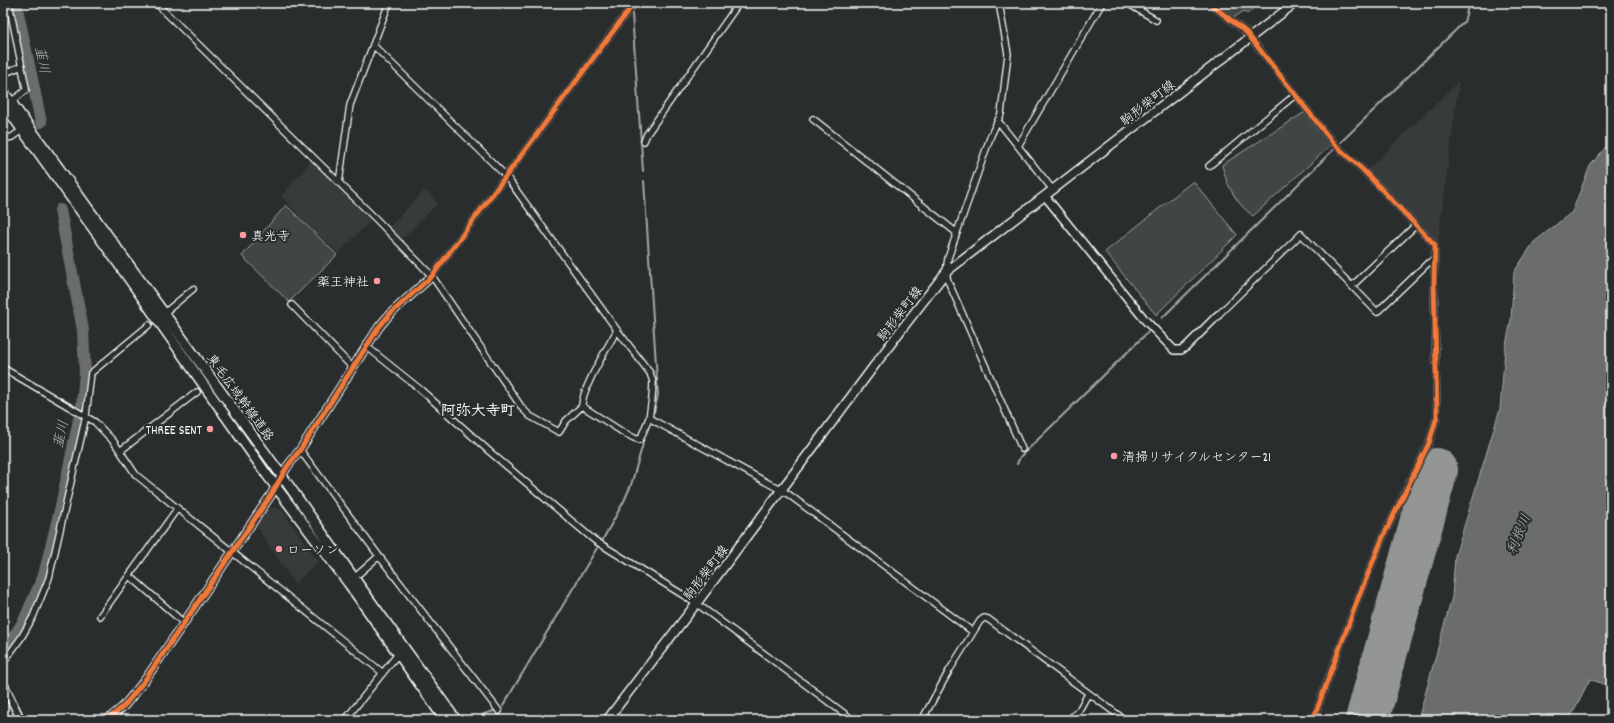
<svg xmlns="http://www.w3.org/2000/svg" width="1614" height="723" font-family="Dekko,'Klee One',sans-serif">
<rect width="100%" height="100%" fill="#2a2d2e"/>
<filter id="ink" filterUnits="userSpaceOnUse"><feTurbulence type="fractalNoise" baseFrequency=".025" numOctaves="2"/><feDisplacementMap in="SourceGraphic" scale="8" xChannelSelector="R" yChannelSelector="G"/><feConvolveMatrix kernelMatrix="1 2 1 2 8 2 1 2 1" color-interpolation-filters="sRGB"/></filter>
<g filter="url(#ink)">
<!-- built -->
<path fill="#373a3b" d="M 1459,81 L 1438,242 L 1368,171 L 1368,169 Z
M 312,160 L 371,220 L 338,253 L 310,227 L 281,196 Z
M 425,190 L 438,203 L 401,240 L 388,228 Z
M 268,507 L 281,509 L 318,561 L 295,584 L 256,526 Z"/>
<!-- green -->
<path fill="#414445" stroke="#a0a2a2" d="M 1213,3 L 1259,3 L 1247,14 L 1244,11 L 1233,18 Z
M 1305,112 L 1331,142 L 1330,146 L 1253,216 C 1235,202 1227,186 1222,165 Z
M 1193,181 L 1237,235 L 1156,315 L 1105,252 Z
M 286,205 L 337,255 L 289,302 L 242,256 Z"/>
<!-- water -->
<path fill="#6a6c6d" stroke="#a6a7a7" d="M 1611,137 L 1611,687 L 1590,679 L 1569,720 L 1418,720 L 1452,597 L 1455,556 L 1500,409 L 1505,350 L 1511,320 L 1514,272 L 1534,242 L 1572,212 L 1590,166 L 1610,142 Z"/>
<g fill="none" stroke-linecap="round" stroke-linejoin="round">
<!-- stream -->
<path stroke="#a6a7a7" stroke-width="2" d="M 632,14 L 643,171
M 1341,142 L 1464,22 L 1469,3
M 644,181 L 658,395 L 654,412
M 1162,318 L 1335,148
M 1017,464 L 1020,457 L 1148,332
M 602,541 L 624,501 L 631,485 L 643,444
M 503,706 L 597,548
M 478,720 L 484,714 L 494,711"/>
<!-- river -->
<path stroke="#6a6c6d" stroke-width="12" d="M 16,3 L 41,122
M 3,653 L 24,621 L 44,575 L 61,506 L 82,405 L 85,373 L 83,330 L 60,210"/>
<!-- runway -->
<path stroke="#949696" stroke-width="44" d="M 1367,720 L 1436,470"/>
<!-- minor casing -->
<g stroke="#fff" stroke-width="8">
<path id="minor" d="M 9,3 L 26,88 L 26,90 L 11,102
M 156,3 L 375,218 L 432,276 L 522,408 L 530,416 L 559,432 L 566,421 L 582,406 C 581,390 608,347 617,330
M 625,3 L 631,8
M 999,3 L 1008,54 L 1001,114 L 991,135 L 948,258 L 946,272 L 948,281 L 1022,449
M 1127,3 L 1156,20
M 1209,3 L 1246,32 L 1334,144 L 1363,170 L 1435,245 L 1434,280 L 1437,416 L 1429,443 L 1383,537 L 1359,596 L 1313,720
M 373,46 L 376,48 L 506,176 L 617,330 L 650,373 L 653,382 L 652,398 L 649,418 L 640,440 L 634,438 L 621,431 L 582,406
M 3,71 L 5,73 L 22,66
M 813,119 L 957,233
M 998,121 L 1053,190
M 3,139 L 12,137 L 22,130
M 644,141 L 647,134 L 739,3
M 1018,146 L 1102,3
M 1209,166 L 1295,95
M 339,183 L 350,105 L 389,3
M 432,276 L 634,3
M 1352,286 L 1416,225
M 292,305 L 353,368
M 163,314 L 193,289
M 1218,315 L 1301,234 L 1377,312 L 1428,263 L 1433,261
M 366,346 L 421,390 L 490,452 L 594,540 L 696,603 L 853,720
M 3,368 L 95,422 L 114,442 L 136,475 L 383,673
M 649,418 L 788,494 L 973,632
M 300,450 L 379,556 L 499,711
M 120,451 L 197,392
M 130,576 L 184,623
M 354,578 L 379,556
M 100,616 L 177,509
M 3,663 L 21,638 L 33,617 L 49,578 L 86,416 L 91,373 L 149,325
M 345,720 L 398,654
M 922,720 L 949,671 L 980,621 L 984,618 L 988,619 L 1125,720
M 1069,720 L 1079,710 L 1088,694"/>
</g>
<!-- tertiary casing -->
<g stroke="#fff" stroke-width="10">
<path id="tertiary" d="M 1045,196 L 1145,320 L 1174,350 L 1181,350 L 1186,347 L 1218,315
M 3,683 L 21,720
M 107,720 L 124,706 L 145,680 L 271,495 L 287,467 L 300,450 L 379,327 L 389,315 L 432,276"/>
</g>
<!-- secondary casing -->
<g stroke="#fff" stroke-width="11">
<path id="secondary" d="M 607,720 L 699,600 L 901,330 L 946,272 L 1295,3"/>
</g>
<!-- trunk casing -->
<g stroke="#fff" stroke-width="12">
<path id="trunk" d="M 3,91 L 282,476 L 354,578 L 456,720
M 3,103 L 113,256 L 267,475 L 349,584 L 445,720"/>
</g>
<!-- minor -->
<use href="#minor" stroke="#2a2d2e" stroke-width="5.5"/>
<!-- tertiary -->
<use href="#tertiary" stroke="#2a2d2e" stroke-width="7"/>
<!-- secondary -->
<use href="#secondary" stroke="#2a2d2e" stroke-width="8"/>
<!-- trunk -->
<use href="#trunk" stroke="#2a2d2e" stroke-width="9"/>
<!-- cycleway casing -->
<g stroke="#2a2d2e" stroke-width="8">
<path id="cycleway" d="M 1209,3 L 1246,32 L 1334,144 L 1363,170 L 1435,245 L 1434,280 L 1437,416 L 1429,443 L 1383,537 L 1359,596 L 1313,720
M 107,720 L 124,706 L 145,680 L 271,495 L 287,467 L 300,450 L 379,327 L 389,315 L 432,276 L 634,3"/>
</g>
<!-- cycleway -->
<use href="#cycleway" stroke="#f17a3a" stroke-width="5"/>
</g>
</g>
<!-- markers -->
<g fill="#ff9aa2" stroke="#2a2d2e" stroke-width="1.5">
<circle cx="243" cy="235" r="4"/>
<circle cx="377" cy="281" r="4"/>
<circle cx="210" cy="429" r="4"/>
<circle cx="1114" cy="456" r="4"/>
<circle cx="279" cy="549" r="4"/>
</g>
<g text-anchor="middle" stroke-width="4" stroke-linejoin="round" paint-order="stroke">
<!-- street labels -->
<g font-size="13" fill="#fff" stroke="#2a2d2e">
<text transform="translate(1147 102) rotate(-38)" y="5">駒形柴町線</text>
<text transform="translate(899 313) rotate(-53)" y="5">駒形柴町線</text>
<text transform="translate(241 397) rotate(54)" y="5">東毛広域幹線道路</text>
<text transform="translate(705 572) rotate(-53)" y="5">駒形柴町線</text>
</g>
<!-- poi labels -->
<g font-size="13" fill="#fff" stroke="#2a2d2e" text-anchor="start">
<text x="251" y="240">真光寺</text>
<text x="369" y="286" text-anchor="end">薬王神社</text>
<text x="202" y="434" text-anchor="end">THREE SENT</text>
<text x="1122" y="461">清掃リサイクルセンター21</text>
<text x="287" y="554">ローソン</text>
</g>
<!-- water labels -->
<g font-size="14" font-style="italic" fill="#b4b6b6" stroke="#2a2d2e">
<text transform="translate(43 60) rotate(78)" y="5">韮川</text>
<text transform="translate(60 434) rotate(-77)" y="5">韮川</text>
<text transform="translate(1518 534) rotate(-67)" y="5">利根川</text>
</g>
<!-- quarter labels -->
<g font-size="15" font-weight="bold" fill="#fff" stroke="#2a2d2e">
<text x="478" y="415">阿弥大寺町</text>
</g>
</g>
<!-- margin -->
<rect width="1614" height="723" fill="none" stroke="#2a2d2e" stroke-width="16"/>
<rect x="8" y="8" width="1598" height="707" fill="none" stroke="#fff" stroke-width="1.5" filter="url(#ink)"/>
</svg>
